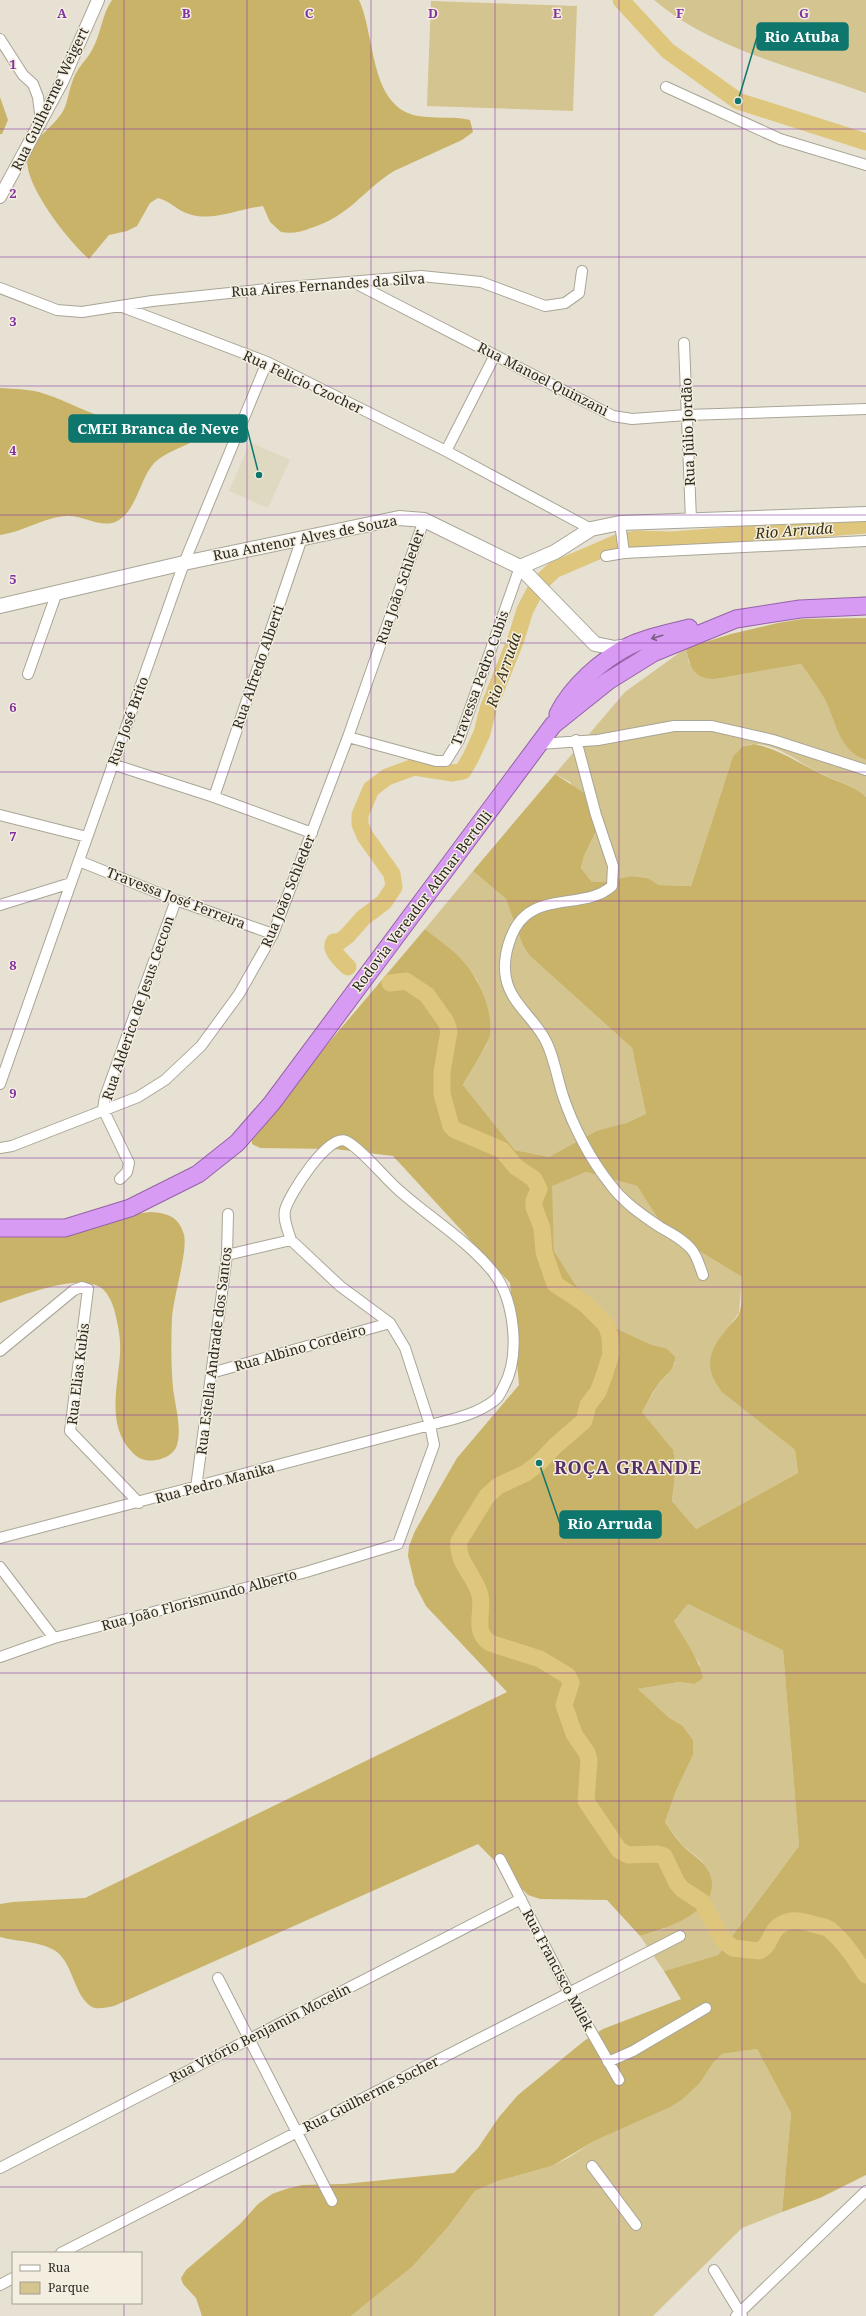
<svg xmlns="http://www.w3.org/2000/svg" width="866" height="2316" font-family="'Noto Serif',serif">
<rect width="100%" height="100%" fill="#e6e1d2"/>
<!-- built -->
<path fill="#e0d9c2" d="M 250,442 L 290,460 L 268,508 L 229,491 Z"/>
<!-- green -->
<path fill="#d4c48f" d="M 654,0 L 866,0 L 866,93 C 793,66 715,51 654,0 Z
M 431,1 L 577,6 L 573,111 L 427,106 Z
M 686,648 L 689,663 L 715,679 L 801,664 C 809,675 817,686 824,698 C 836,720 838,750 866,760 L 866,797 C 854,785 835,781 820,773 C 800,764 777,743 753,744 C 744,745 739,750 733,756 L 691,886 L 657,885 L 648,878 L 631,876 L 602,882 L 592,882 L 581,868 L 584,856 L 597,829 L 570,782 L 555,774 L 625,692 Z
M 473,871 L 506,899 L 530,956 L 632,1048 L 646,1114 L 549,1157 L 515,1150 L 463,1085 L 487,1044 L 489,1018 L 477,980 L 462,960 L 425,929 Z
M 586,1172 L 637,1186 L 666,1231 L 742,1277 L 739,1313 L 719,1339 L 723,1393 L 795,1450 L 798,1473 L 696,1529 L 672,1501 L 676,1466 L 673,1451 L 642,1412 L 657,1386 L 668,1374 L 675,1363 L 666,1348 L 652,1345 L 598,1320 L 554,1251 L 551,1186 Z
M 688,1604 L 783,1649 L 799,1846 L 718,1955 L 664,1971 L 640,1936 L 664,1929 L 709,1872 L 702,1861 L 682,1845 L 665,1822 L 676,1791 L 693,1755 L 693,1740 L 683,1726 L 669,1719 L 638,1689 L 679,1682 L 693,1684 L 700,1664 L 686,1644 L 674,1621 Z
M 757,2049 L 791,2113 L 782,2212 L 742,2228 L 653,2316 L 351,2316 L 412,2267 L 448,2227 L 475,2191 L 498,2181 L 552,2166 L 568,2158 L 596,2140 L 683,2099 L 700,2083 L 713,2063 L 722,2054 Z"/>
<!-- forest -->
<path fill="#c9b368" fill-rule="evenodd" d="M 112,0 L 359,0 C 376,37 369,107 418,116 C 436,119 453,116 470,120 L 473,132 L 462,140 L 394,171 C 362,191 351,215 311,228 C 301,232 292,234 281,232 L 270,222 L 263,206 C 239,209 212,222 189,214 C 178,211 170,201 158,198 L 150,203 L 137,226 L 127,231 L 109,235 L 89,259 C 70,243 20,181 28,155 C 34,136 57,126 65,107 C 69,96 70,84 76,73 C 81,64 89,57 93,48 C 101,33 102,14 112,0 Z
M 0,97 L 8,120 L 2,134 L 0,134 Z
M 0,388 C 15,389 31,389 45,394 C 69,401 90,416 114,419 C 133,421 183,419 193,435 L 190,443 C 178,449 159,455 151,467 C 139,483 135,514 115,522 C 100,528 83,515 67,516 C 44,517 23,532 0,535 Z
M 866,618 L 866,760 C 838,751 836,720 824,698 C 817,686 809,675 801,664 L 715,679 C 694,679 690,668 686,648 L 731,634 L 778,623 L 802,619 Z
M 754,744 C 779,749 797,762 819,773 C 834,781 854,785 866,797 L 866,2175 L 820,2198 L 782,2212 L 791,2113 L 757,2049 L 722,2054 L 713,2063 L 700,2083 L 683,2099 L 670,2107 L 596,2140 L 552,2166 L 498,2181 L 475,2191 L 448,2227 L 412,2267 L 351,2316 L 202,2316 L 196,2298 L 183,2284 L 181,2278 L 186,2270 L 240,2224 L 258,2204 L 272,2194 L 286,2189 L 302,2185 L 344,2184 L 454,2173 L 478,2148 L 499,2117 L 518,2095 L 584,2041 L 603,2029 L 681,1999 L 664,1971 L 718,1955 L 799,1846 L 783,1650 L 688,1604 L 674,1621 C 684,1640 699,1658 703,1678 L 694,1684 L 679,1682 L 638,1689 L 669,1718 L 683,1726 L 693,1740 L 693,1755 L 676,1791 L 665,1822 C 670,1829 675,1837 681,1844 C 690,1854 703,1859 709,1872 C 726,1910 665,1929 640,1936 L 607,1900 L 540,1899 L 528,1895 L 478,1844 L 114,2006 C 107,2007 98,2010 92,2007 C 74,1996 74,1966 57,1952 C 42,1941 18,1942 0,1937 L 0,1904 L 13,1902 L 85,1898 L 507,1692 L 426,1606 L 415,1585 L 408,1556 L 409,1546 L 415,1531 L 457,1458 L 519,1385 L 510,1283 L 393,1156 L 335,1149 L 260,1148 L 252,1144 L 252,1137 L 259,1125 L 425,929 C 437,939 452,949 463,961 C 478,978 493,1009 490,1034 C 489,1043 469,1074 463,1085 L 515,1150 L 549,1157 L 597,1131 L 626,1123 L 646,1114 L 632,1048 L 530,956 L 523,945 L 506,899 L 473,871 L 555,774 L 584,793 L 594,805 L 597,829 L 584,856 L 581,868 L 592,882 L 602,882 L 631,876 L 648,878 L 658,885 L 691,886 L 733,756 L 742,747 ZM 586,1172 L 637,1186 L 666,1231 L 742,1277 C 741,1287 743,1305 739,1314 C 736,1320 729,1325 725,1331 C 707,1353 704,1370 723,1393 L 795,1450 L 798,1473 L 696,1529 L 672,1501 L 676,1466 L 673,1450 L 642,1412 C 647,1404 651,1394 657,1386 C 664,1376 675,1371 675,1357 L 666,1348 L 652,1345 L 598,1320 L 554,1251 L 552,1186 Z
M 150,1212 C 167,1213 179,1216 184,1235 C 188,1251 173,1298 172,1318 C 171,1341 171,1365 173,1388 C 175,1405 182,1428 177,1445 C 175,1453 165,1459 156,1460 C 147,1462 138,1459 132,1452 C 106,1426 118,1386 120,1354 C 121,1338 118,1324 114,1309 C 112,1302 107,1291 100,1287 C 76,1274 24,1295 0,1303 L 0,1232 Z"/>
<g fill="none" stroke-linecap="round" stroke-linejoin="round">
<!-- river -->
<path stroke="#dec77d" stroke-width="17" d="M 621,0 L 668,51 L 738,101 L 866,142
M 348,967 C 342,961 329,950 334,942 L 339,942 L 347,936 L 363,918 L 384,902 L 394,887 L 392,874 L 365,836 L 360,824 L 360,815 L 371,789 L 387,777 L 414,767 L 453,773 L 463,771 L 471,757 L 482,733 L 488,709 L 516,639 L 525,610 L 538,585 L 554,570 L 619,542 L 636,539 L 672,540 L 866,525
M 390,983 L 406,981 L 427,995 L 446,1022 L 449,1031 L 442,1072 L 442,1094 L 451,1126 L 455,1130 L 502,1150 L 516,1167 L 534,1179 L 539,1189 L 534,1201 L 534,1207 L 542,1228 L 544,1252 L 555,1284 L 585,1304 L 606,1325 L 610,1336 L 611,1354 L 604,1376 L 598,1392 L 588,1405 L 584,1421 L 555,1446 L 539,1463 L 526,1473 L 498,1486 L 487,1496 L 459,1541 C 456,1562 475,1575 480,1595 C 484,1612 472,1631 490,1643 L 540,1659 L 568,1676 L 571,1683 L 564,1705 L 574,1734 L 587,1753 L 589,1760 L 586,1801 L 619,1850 L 628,1855 L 657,1854 L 664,1856 L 677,1883 L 682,1889 L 702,1902 L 723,1940 L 733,1948 L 759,1951 C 771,1946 769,1933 779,1926 C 789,1919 798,1920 809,1923 C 815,1925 824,1926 829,1929 C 844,1941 855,1959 866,1975"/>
<!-- minor casing -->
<g stroke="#a9a596" stroke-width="12">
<path id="minor" d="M 0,39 L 23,75 L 33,84 L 38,97 L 41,121
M 666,87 L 780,139 L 866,165
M 353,282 L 613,416 L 632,419 L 687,415 L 866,409
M 0,288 L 57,310 L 82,312 L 152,301 L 277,288 L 421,276 L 481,282 L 545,306 L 565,303 L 579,293 L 582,271
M 120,306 L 267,362 L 446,451 L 591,529
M 684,343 L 691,520
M 446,451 L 495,355
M 624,553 L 866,541
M 606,556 L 624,553 L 620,523
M 28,674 L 57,592
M 348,737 L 436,761 L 446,761 L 459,740 L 520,567
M 576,740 L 596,815 L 613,866 L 612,886 C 589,907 549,895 525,916 C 510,929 502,959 506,978 C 510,1001 532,1017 543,1036 C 553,1051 557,1078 563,1096 C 573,1126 590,1159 610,1184 C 623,1202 642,1215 660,1227 C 671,1233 684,1240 692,1250 C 697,1256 700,1267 703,1275
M 539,744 L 598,740 L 674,726 L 712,726 L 773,740 L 866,770
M 112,764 L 214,797 L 312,833
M 214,797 L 302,538
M 0,815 L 87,837
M 79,861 L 176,900 L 273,934
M 0,905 L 71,883
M 0,1084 L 184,563 L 267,362
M 0,1148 L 12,1146 L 138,1097 L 165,1080 L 201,1046 L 239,994 L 273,934 L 348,737 L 424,520
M 120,1179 L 127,1172 L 129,1163 L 103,1109 L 105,1097 L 176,900
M 0,1351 L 74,1290 L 82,1287 L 88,1289 L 70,1431 L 139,1503
M 211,1373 L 390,1323
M 196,1488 L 227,1255 L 228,1214
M 0,1538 L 430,1425 L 405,1348 L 390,1323 L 340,1286 L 291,1240
M 0,1567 L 54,1638
M 0,1657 L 54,1638 L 306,1572 L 398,1544 L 434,1445 L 430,1425 C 453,1419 476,1415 495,1400 C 499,1397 501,1392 503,1388 C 521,1357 515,1300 493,1272 C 468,1241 432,1219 402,1193 C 386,1180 362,1149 346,1141 C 328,1133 289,1195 285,1210 C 283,1220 288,1230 291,1240 L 227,1255
M 500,1859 L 569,1993 L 619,2080
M 218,1978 L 332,2201
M 608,2062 L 633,2051 L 706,2008
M 592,2166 L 636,2225
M 0,2168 L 521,1899
M 61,2253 L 680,1936
M 714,2270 L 742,2316
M 0,2285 L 13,2278
M 736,2316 L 866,2191"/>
</g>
<!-- tertiary casing -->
<g stroke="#a9a596" stroke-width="14">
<path id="tertiary" d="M 0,197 L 62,82 L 98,0"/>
</g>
<!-- secondary casing -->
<g stroke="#a9a596" stroke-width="16">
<path id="secondary" d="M 520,567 L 555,552 L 591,529 L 620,523 L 866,514
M 0,606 L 184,563 L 399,518 L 424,520 L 520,567 L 595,644 L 615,648 L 628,646"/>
</g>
<!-- trunk casing -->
<g stroke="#9663a8" stroke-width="19">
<path id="trunk" d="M 558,714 C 572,686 602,660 629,646 C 647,637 670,633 689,628
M 0,1228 L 65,1228 L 130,1208 L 198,1174 L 237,1143 L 272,1103 L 553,725 L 608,681 L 653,653 L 736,619 L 800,609 L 866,606"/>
</g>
<!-- minor -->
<use href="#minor" stroke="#fff" stroke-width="10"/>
<!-- tertiary -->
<use href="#tertiary" stroke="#fff" stroke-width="12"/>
<!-- secondary -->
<use href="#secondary" stroke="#fff" stroke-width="14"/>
<!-- trunk -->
<use href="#trunk" stroke="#d89bf3" stroke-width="17"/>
</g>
<!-- one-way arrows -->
<defs><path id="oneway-shaft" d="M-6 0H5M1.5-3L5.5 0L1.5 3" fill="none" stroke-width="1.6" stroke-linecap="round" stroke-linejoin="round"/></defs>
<use stroke="#795c81" href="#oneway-shaft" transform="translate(657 637) rotate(163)"/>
<!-- grid -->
<path fill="none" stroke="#8231a1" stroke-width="1" stroke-opacity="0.55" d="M 124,0 L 124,2253M 247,0 L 247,2316M 371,0 L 371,2316M 495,0 L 495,2316M 619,0 L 619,2316M 742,0 L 742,2316M 0,129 L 866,129M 0,257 L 866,257M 0,386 L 866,386M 0,515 L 866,515M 0,643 L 866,643M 0,772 L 866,772M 0,901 L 866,901M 0,1029 L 866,1029M 0,1158 L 866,1158M 0,1287 L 866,1287M 0,1415 L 866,1415M 0,1544 L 866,1544M 0,1673 L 866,1673M 0,1801 L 866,1801M 0,1930 L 866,1930M 0,2059 L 866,2059M 0,2187 L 866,2187M 124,2303 L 124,2316"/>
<g text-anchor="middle" stroke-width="3" stroke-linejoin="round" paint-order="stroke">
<!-- street labels -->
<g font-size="14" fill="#2b2923" stroke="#f3eedf">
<text transform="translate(50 99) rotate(-64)" y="5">Rua Guilherme Weigert</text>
<text transform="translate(328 285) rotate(-4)" y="5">Rua Aires Fernandes da Silva</text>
<text transform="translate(543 379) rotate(27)" y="5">Rua Manoel Quinzani</text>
<text transform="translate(303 382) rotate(25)" y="5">Rua Felicio Czocher</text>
<text transform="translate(688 432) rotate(-92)" y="5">Rua Júlio Jordão</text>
<text transform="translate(305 538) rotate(-11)" y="5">Rua Antenor Alves de Souza</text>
<text transform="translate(400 587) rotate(-71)" y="5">Rua João Schleder</text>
<text transform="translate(258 667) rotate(-71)" y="5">Rua Alfredo Alberti</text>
<text transform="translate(480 678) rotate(-70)" y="5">Travessa Pedro Cubis</text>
<text transform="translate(128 721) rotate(-70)" y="5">Rua José Brito</text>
<text transform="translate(288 891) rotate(-68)" y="5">Rua João Schleder</text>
<text transform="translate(176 898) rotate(21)" y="5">Travessa José Ferreira</text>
<text transform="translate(422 901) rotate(-53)" y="5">Rodovia Vereador Admar Bertolli</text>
<text transform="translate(138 1008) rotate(-71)" y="5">Rua Alderico de Jesus Ceccon</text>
<text transform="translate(300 1348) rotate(-16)" y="5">Rua Albino Cordeiro</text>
<text transform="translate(214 1351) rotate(-83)" y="5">Rua Estella Andrade dos Santos</text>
<text transform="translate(78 1374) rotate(-83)" y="5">Rua Elias Kubis</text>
<text transform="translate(215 1483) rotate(-15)" y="5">Rua Pedro Manika</text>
<text transform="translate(199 1600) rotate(-15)" y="5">Rua João Florismundo Alberto</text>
<text transform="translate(558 1970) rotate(62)" y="5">Rua Francisco Milek</text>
<text transform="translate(260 2033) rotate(-27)" y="5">Rua Vitório Benjamin Mocelin</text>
<text transform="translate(371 2094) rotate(-27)" y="5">Rua Guilherme Socher</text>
</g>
<!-- water labels -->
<g font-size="15" font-style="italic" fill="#3c3211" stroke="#f3eedf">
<text transform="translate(794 531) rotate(-4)" y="5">Rio Arruda</text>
<text transform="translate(504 670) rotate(-71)" y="5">Rio Arruda</text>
</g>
<!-- district labels -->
<g font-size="18" font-weight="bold" letter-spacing="1" fill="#562f66" stroke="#f3eedf">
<text x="628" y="1474">ROÇA GRANDE</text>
</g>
</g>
<g font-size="13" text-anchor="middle" font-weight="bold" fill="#8231a1" stroke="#f3eedf" stroke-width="3" stroke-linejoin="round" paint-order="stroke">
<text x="62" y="18">A</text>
<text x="186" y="18">B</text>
<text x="309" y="18">C</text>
<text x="433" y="18">D</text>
<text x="557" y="18">E</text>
<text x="680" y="18">F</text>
<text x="804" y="18">G</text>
<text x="13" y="69">1</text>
<text x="13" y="198">2</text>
<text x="13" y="326">3</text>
<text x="13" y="455">4</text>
<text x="13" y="584">5</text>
<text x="13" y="712">6</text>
<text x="13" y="841">7</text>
<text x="13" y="970">8</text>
<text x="13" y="1098">9</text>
</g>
<!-- callouts -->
<path fill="none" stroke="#0f766e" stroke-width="1.5" d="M738 101L757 37M259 475L247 428M539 1463L560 1524"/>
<g fill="#0f766e" stroke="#f3eedf" stroke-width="1.5">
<circle cx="738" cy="101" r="4"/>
<circle cx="259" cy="475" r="4"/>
<circle cx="539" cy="1463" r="4"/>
</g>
<g fill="#0f766e" stroke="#0f766e" stroke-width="1.5">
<rect x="757" y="23" width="91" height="27" rx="4"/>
<rect x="69" y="415" width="178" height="27" rx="4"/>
<rect x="560" y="1511" width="101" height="27" rx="4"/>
</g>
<g font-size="15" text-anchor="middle" font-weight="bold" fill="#fff">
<text x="802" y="42">Rio Atuba</text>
<text x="158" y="434">CMEI Branca de Neve</text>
<text x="610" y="1529">Rio Arruda</text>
</g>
<!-- legend -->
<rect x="12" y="2252" width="130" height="52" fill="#f3eedf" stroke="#a39f94"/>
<rect x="20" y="2265" width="20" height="6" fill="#ffffff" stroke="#a39f94"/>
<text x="48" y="2272" font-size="12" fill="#2b2923">Rua</text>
<rect x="20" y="2282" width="20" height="12" fill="#d4c48f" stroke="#a39f94"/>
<text x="48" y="2292" font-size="12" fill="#2b2923">Parque</text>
</svg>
